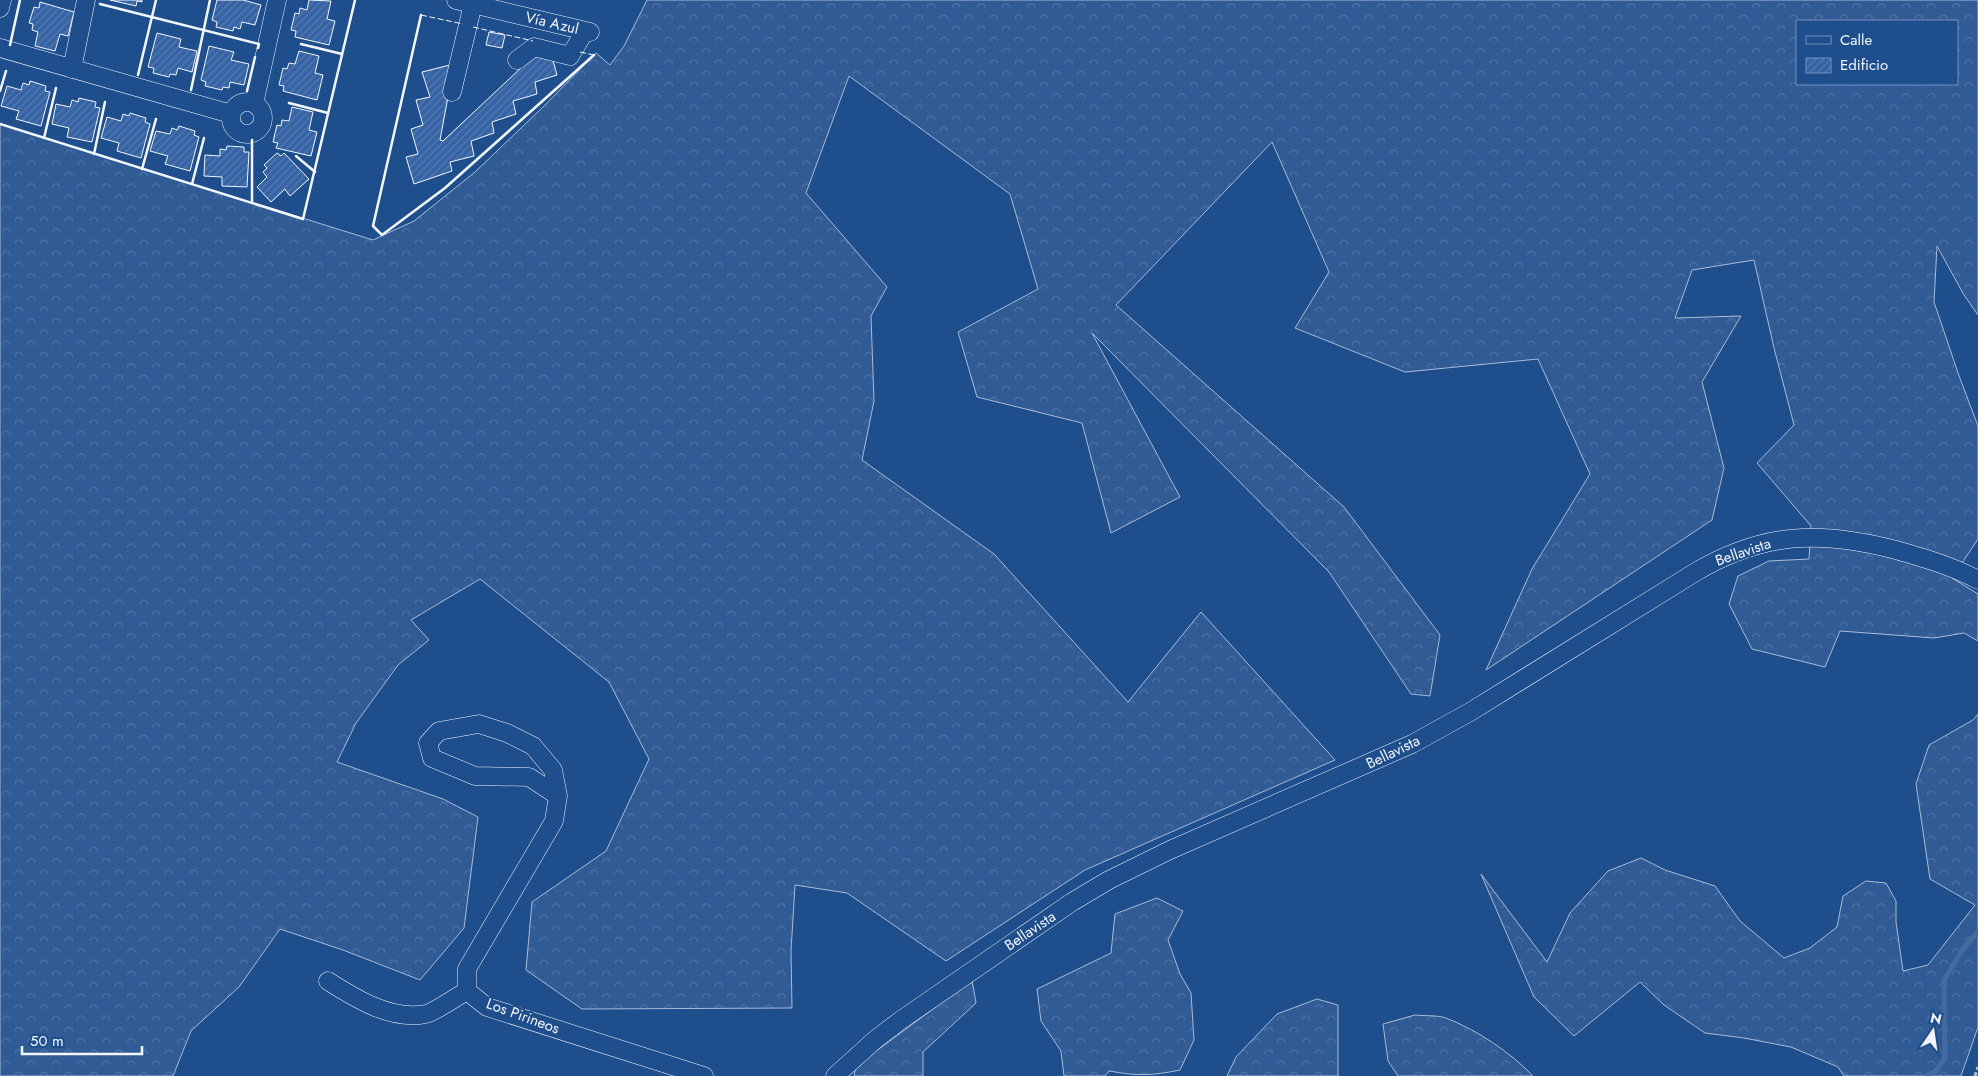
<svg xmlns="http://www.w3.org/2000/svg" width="1978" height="1076" font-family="Jost,sans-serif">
<defs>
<pattern id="forest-crowns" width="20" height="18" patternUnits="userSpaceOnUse" patternTransform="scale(1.25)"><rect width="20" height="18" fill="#305b95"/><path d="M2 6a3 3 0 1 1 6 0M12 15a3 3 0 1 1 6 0" fill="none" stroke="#4e73a5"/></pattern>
<pattern id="building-hatch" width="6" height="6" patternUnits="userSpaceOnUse" patternTransform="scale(1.25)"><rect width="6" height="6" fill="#3563a3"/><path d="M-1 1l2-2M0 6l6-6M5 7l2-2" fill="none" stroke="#537ab1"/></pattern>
</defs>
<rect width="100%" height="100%" fill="#1f4e8c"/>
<!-- forest -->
<path fill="url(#forest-crowns)" stroke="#a8bbd7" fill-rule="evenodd" d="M 647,0 L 1978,0 L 1978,315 L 1964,295 L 1937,246 L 1934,302 L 1958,373 L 1978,426 L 1978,539 L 1952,578 L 1978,594 L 1978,641 L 1964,633 L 1934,638 L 1840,631 L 1825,667 L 1752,649 L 1729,604 L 1738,576 L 1769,561 L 1809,559 L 1811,526 L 1757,463 L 1794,425 L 1774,348 L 1754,260 L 1692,270 L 1675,318 L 1741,316 L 1702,382 L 1724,468 L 1712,520 L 1486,670 L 1532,569 L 1590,474 L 1538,359 L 1405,372 L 1295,328 L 1329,272 L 1272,142 L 1116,305 L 1344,507 L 1440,635 L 1430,696 L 1411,694 L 1329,572 L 1092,333 L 1180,497 L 1111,533 L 1082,423 L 977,397 L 958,332 L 1038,289 L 1010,194 L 849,76 L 806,193 L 887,287 L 871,316 L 874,401 L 862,460 L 994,554 L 1128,702 L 1201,612 L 1335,760 L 1085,870 L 946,961 L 847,893 L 795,885 L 791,951 L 792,1008 L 582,1009 L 526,970 L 532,902 L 606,851 L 649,759 L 609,682 L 480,579 L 411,620 L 429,640 L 398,665 L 356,723 L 337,762 L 443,799 L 478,817 L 464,928 L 420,980 L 343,950 L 280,929 L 239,987 L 191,1031 L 173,1076 L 0,1076 L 0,124 L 373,240 L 414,221 L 475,172 L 543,107 L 596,53 L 610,65 L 624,46 ZM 1797,21 L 1957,21 L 1957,84 L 1797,84 Z
M 1978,714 L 1978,1027 L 1961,1076 L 1844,1076 L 1838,1067 L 1791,1047 L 1744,1038 L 1705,1033 L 1664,1005 L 1640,982 L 1574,1036 L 1534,997 L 1481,874 L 1547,962 L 1570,913 L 1608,871 L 1641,858 L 1665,870 L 1715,886 L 1740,921 L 1784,958 L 1810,948 L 1837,927 L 1843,896 L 1866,881 L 1886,883 L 1896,901 L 1896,922 L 1903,971 L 1928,965 L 1975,905 L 1930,879 L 1916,784 L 1929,745 L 1973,720 Z
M 1157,898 L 1183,911 L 1168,940 L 1180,974 L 1191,993 L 1194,1040 L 1180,1070 C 1151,1076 1137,1076 1109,1071 L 1105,1076 L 1064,1076 L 1061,1051 L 1041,1021 L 1037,989 L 1111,953 L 1115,914 Z
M 972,980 L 976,1003 L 923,1052 L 923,1076 L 854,1076 L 856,1066 Z
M 1317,999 L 1338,1005 L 1338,1076 L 1227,1076 L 1236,1057 L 1277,1014 Z
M 1415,1015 C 1424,1016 1437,1015 1446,1018 C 1477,1030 1510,1052 1533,1076 L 1398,1076 L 1388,1061 L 1383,1024 Z"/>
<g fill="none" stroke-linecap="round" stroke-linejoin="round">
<!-- stream -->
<path stroke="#446ba0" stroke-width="5" d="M 1926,1076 L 1936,1071 L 1945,1058 L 1944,980 L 1963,949 L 1978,932"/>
</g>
<!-- building -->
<path fill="url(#building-hatch)" stroke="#f2f6ff" d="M 110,0 L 142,0 L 142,2 L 137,1 L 136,6 Z
M 217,0 L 243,0 L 261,5 L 255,25 L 242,22 L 240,29 L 234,27 L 233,31 L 216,27 L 217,22 L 212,20 Z
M 309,0 L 331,1 L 327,19 L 335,21 L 329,45 L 295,37 L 296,31 L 291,30 L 295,13 L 299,14 L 300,8 L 307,10 Z
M 40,2 L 74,12 L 68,36 L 60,34 L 55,51 L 35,46 L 38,32 L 32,30 L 33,24 L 29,23 L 34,7 L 39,8 Z
M 489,32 L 505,35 L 502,48 L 486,45 Z
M 157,33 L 181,39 L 179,47 L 197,51 L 192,72 L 178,68 L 176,75 L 170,74 L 169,77 L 153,73 L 154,68 L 148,67 Z
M 209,46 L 234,52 L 231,60 L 249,64 L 244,85 L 230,82 L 229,88 L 223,87 L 222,90 L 205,86 L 206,82 L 201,80 Z
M 299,51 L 319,56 L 315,73 L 323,75 L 317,100 L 283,91 L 284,86 L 279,85 L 283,68 L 287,69 L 289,63 L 295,64 Z
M 538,52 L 552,57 L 557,75 L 535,82 L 537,94 L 513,101 L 516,114 L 492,122 L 494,133 L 471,141 L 474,156 L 450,162 L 452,171 L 414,184 L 406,157 L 418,154 L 411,129 L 423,125 L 416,100 L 430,97 L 422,72 L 454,64 L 440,140 L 443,141 Z
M 30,81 L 46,86 L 45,91 L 50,92 L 41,126 L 16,119 L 19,111 L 1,106 L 7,86 L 21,90 L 23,83 L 29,85 Z
M 79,98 L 96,102 L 95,107 L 100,108 L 92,142 L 67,137 L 69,128 L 52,124 L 56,104 L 70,107 L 72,100 L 78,102 Z
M 292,107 L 313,112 L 309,130 L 317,132 L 311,156 L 276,148 L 278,143 L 273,142 L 277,125 L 281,126 L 282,120 L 289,121 Z
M 130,113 L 146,118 L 145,122 L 150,124 L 141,158 L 117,151 L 119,143 L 101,138 L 107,117 L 121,121 L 123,114 L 129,116 Z
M 179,126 L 195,131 L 194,135 L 199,137 L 190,171 L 165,164 L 168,156 L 150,151 L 156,131 L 170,134 L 172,128 L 177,130 Z
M 227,146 L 244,147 L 244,152 L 249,152 L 247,187 L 222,186 L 222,177 L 204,176 L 205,155 L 220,156 L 220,149 L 226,150 Z
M 277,153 L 281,156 L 284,153 L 309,179 L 290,196 L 285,189 L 271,202 L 257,187 L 267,177 L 263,172 L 267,168 L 264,165 Z"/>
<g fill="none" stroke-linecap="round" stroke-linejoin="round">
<!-- minor casing -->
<g stroke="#f2f6ff" stroke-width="19">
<path id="minor" d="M 456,0 L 590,32
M 0,8 L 2,0
M 0,48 L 231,114
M 517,60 L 534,47 L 570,56 L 585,31
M 72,69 L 86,0
M 452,92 L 473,4
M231 118a16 16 0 1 1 32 0a16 16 0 1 1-32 0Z
M 254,104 L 277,0
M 558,796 L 529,777 L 475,776 L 432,758 L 428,743 L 439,731 L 479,724 L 507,733 L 533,746 L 553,770 L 558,796 L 554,821 L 467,969 L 467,991 L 487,1007 L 704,1076
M 328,981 C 356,999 392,1021 426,1014 C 435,1012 457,996 467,991
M 835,1076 L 876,1039 L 901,1020 L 1072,902 L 1109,880 L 1170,850 L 1412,744 L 1470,712 L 1694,573 C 1763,532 1820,530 1896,550 C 1924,558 1952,566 1978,580"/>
</g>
<!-- path -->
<path stroke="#b3c4dc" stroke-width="3" stroke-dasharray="4 2.5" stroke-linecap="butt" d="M 1975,1076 L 1978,1067"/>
<!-- minor -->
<use href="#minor" stroke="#1f4e8c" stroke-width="18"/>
<!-- fence -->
<path stroke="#f2f6ff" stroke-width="1" stroke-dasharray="6 2.5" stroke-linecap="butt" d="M 421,15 L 463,24
M 473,27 L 533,41
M 580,52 L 594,55"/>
<!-- wall -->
<path stroke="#f2f6ff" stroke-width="2.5" d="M 100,4 L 259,44 L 258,48
M 421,15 L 373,226 L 382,235 L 445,188 L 594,55
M 301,44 L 342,54
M 10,45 L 20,0
M 138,75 L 156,0
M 191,90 L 210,0
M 0,91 L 6,71
M 247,91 L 255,57
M 289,103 L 328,113
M 0,124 L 303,219 L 355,0
M 44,138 L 56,88
M 252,140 L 252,203
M 94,154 L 105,102
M 296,156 L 315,172
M 142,169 L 156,119
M 192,184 L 204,138"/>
</g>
<g text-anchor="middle" stroke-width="4" stroke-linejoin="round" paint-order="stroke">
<!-- street labels -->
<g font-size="15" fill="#f2f6ff" stroke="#1f4e8c">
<text transform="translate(552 23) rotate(13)" y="5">Vía Azul</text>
<text transform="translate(1743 552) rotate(-19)" y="5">Bellavista</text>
<text transform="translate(1393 752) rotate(-26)" y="5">Bellavista</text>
<text transform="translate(1030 931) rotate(-34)" y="5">Bellavista</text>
<text transform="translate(523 1016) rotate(20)" y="5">Los Pirineos</text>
</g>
</g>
<!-- legend -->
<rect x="1796" y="20" width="162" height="65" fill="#1f4e8c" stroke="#7391ba"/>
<rect x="1806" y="36" width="25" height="8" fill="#1f4e8c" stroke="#7391ba"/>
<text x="1840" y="45" font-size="15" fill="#f2f6ff">Calle</text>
<rect x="1806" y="58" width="25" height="15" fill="url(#building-hatch)" stroke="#7391ba"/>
<text x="1840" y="70" font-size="15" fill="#f2f6ff">Edificio</text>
<!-- north arrow -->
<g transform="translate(1933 1031) rotate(13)" stroke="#1f4e8c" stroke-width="4" paint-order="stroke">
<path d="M0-4L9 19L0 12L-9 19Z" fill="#f2f6ff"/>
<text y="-8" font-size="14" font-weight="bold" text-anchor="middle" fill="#f2f6ff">N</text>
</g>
<!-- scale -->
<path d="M22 1046v8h120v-8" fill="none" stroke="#f2f6ff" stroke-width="2.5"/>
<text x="30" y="1046" font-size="15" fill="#f2f6ff" stroke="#1f4e8c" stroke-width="4" paint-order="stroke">50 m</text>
</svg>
